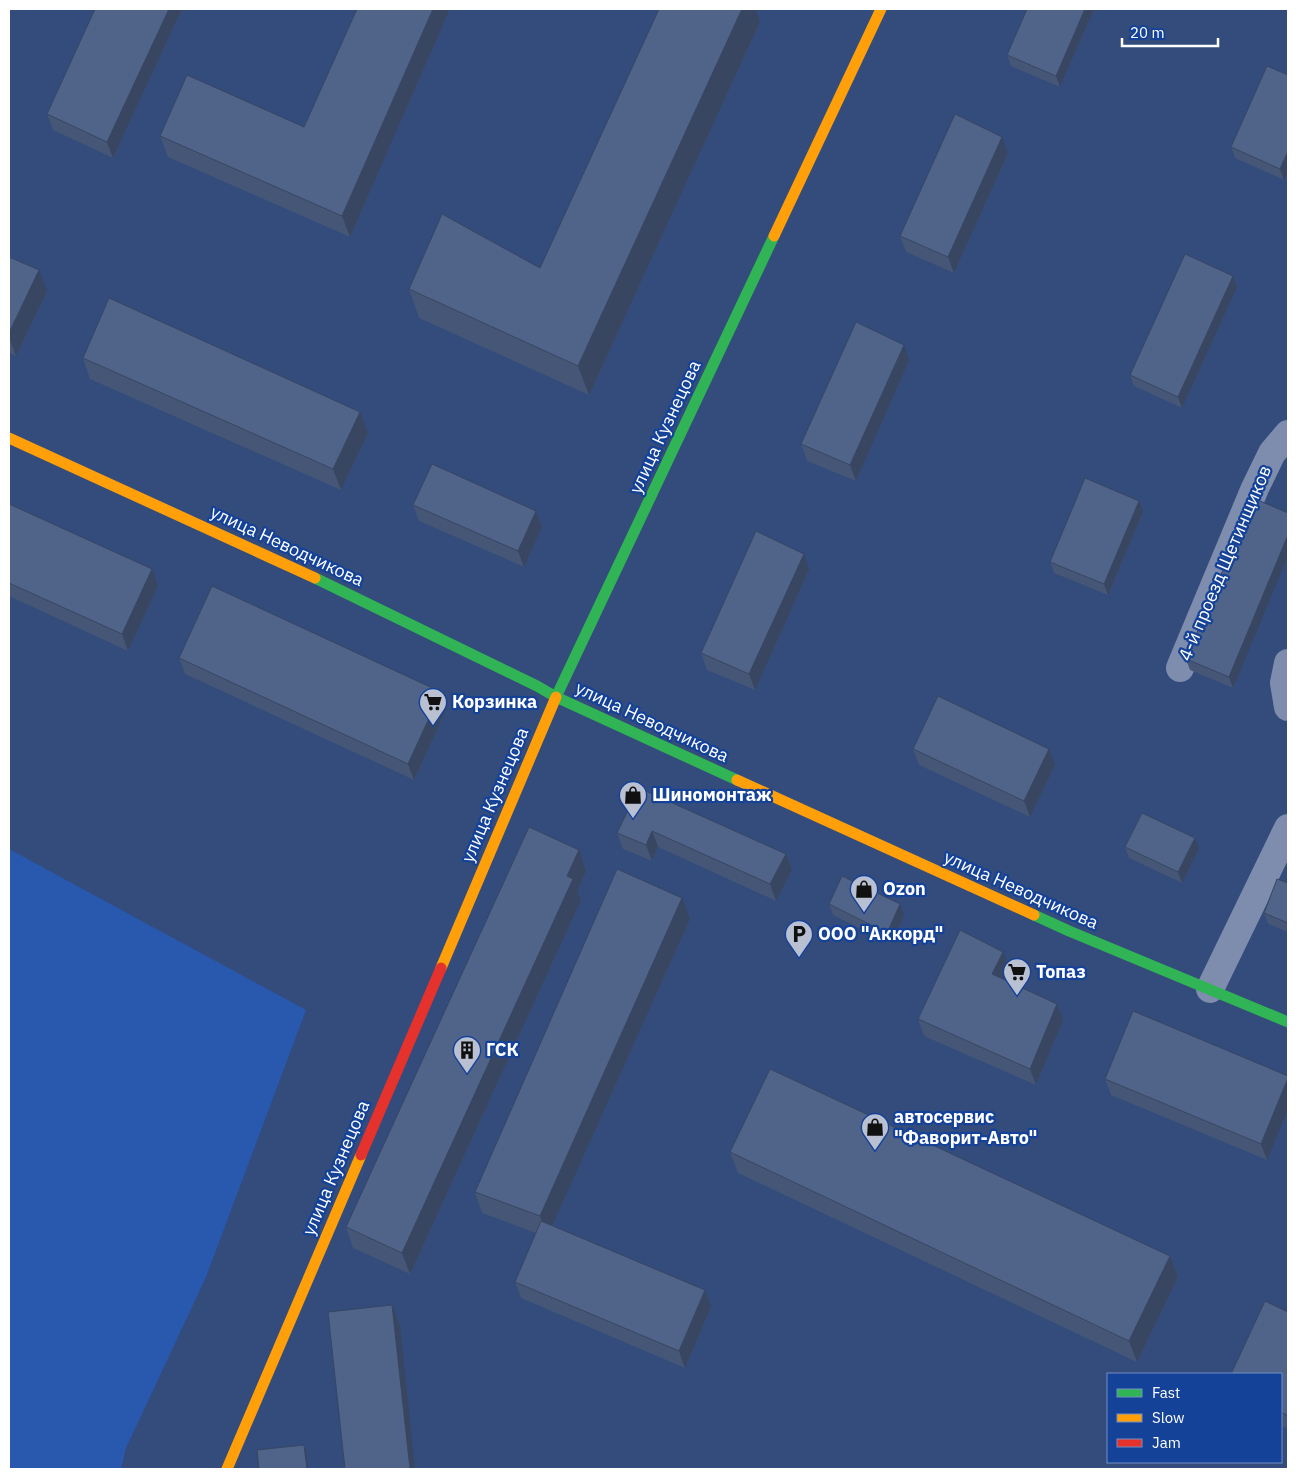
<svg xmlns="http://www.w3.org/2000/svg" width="1297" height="1478" font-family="'IBM Plex Sans',sans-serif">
<rect width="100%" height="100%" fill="#334c7b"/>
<!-- green -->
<path fill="#2959af" d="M 9,849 L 306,1010 L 206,1277 L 126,1448 L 121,1469 L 9,1469 Z"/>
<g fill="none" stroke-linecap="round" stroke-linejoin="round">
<!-- street -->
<path stroke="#7e8dad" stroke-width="28" d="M 1288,663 L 1284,683 L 1288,707
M 1180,668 L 1255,488 L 1272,453 L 1288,434
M 1210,989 L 1288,828"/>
<!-- fast -->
<path stroke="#30b455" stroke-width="11" d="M 315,578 L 537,686 L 556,697 L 737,780
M 556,697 L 774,236
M 1034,915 L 1069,931 L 1288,1022"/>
<!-- slow -->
<path stroke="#ff9f0a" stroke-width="11" d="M 774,236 L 881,9
M 9,438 L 315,578
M 737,780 L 1034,915
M 441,968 L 556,697
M 227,1469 L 361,1155"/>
<!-- jam -->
<path stroke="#e5322d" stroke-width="11" d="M 361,1155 L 441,968"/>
</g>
<!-- wall -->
<path fill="#455677" d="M 95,9 L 180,9 L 181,11 L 113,158 L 53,130 L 47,114 Z
M 357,9 L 450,9 L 350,237 L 168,157 L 160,136 L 304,127 Z
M 1027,9 L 1094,9 L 1060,87 L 1011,66 L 1007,55 Z
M 760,22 L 589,395 L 419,318 L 409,289 L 540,268 Z
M 1288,75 L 1288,171 L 1284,180 L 1235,158 L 1231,147 Z
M 1002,137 L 1008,153 L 954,273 L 906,252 L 900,236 Z
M 9,257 L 47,291 L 16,356 L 9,353 Z
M 1233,276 L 1237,287 L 1182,408 L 1134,386 L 1130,375 Z
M 83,358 L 368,433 L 341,490 L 90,379 Z
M 909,361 L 856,481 L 807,461 L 801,444 Z
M 1253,498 L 1233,688 L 1190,670 L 1186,659 Z
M 9,504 L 158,586 L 128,651 L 9,596 Z
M 413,505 L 536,511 L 542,527 L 524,567 L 419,521 Z
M 1143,512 L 1108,595 L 1054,573 L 1050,562 Z
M 809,570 L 755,690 L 707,670 L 701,653 Z
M 179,658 L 447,708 L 414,780 L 185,674 Z
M 913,749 L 1055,765 L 1030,817 L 919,765 Z
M 639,788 L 786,854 L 792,870 L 776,901 L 658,847 L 652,861 L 623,849 L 617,833 Z
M 1125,847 L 1199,849 L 1182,883 L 1129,858 Z
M 586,871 L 577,891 L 581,900 L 410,1274 L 353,1248 L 346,1227 Z
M 1288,883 L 1288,932 L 1268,924 L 1264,913 Z
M 829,904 L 904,915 L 891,944 L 833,915 Z
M 690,919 L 552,1225 L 711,1307 L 685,1368 L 521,1298 L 515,1282 L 536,1233 L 482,1213 L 475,1192 Z
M 1009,968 L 1003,979 L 1063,1020 L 1036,1085 L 924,1036 L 918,1019 Z
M 1288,1076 L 1267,1160 L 1111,1095 L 1105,1079 Z
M 730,1152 L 1170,1256 L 1178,1277 L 1137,1362 L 738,1173 Z
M 1288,1312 L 1288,1429 L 1281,1426 L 1281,1374 Z"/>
<!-- shaded-wall -->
<path fill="#384661" d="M 169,9 L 180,9 L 181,11 L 113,158 L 107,142 Z
M 433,9 L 450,9 L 350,237 L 342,216 Z
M 742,9 L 755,9 L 760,22 L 589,395 L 578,366 Z
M 1085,9 L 1094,9 L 1060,87 L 1056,76 Z
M 1002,137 L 1008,153 L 954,273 L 948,257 Z
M 1288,151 L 1288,171 L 1284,180 L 1280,169 Z
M 39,270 L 47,291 L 16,356 L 9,337 L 9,333 Z
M 1233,276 L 1237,287 L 1182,408 L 1178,397 Z
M 904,345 L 909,361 L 856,481 L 850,465 Z
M 360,412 L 368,433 L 341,490 L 333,469 Z
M 1139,501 L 1143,512 L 1108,595 L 1104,584 Z
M 536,511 L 542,527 L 524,567 L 518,551 Z
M 1288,535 L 1288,556 L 1233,688 L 1229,677 Z
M 804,554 L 809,570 L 755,690 L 749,674 Z
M 152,569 L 158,586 L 128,651 L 122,634 Z
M 441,692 L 447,708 L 414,780 L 408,764 Z
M 1049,749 L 1055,765 L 1030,817 L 1024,801 Z
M 652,831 L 658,847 L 652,861 L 646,845 Z
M 1195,838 L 1199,849 L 1182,883 L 1178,872 Z
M 579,850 L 586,871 L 577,891 L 581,900 L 410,1274 L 402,1253 Z
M 786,854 L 792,870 L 776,901 L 770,884 Z
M 682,898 L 690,919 L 547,1237 L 540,1216 Z
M 900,904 L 904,915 L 891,944 L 887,933 Z
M 1003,952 L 1009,968 L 998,990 L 992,974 Z
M 1057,1004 L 1063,1020 L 1036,1085 L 1030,1069 Z
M 1288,1078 L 1288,1109 L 1267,1160 L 1261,1144 Z
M 1170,1256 L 1178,1277 L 1137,1362 L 1129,1341 Z
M 705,1290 L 711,1307 L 685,1368 L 679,1351 Z
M 392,1305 L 400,1326 L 415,1469 L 410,1469 Z
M 304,1445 L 306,1451 L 308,1469 L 307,1469 Z"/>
<!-- building -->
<path fill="#50648a" stroke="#384661" d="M 95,9 L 169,9 L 107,142 L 47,114 Z
M 357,9 L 433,9 L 342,216 L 160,136 L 187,75 L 304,127 Z
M 659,9 L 742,9 L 578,366 L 409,289 L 442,214 L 540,268 Z
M 1027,9 L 1085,9 L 1056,76 L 1007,55 Z
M 1267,66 L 1288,75 L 1288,151 L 1280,169 L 1231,147 Z
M 955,114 L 1002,137 L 948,257 L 900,236 Z
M 1185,254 L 1233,276 L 1178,397 L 1130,375 Z
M 9,257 L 39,270 L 9,333 Z
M 109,298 L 360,412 L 333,469 L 83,358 Z
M 856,322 L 904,345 L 850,465 L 801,444 Z
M 432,464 L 536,511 L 518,551 L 413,505 Z
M 1085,478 L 1139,501 L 1104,584 L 1050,562 Z
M 1253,498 L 1288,513 L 1288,535 L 1229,677 L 1186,659 Z
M 9,504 L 152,569 L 122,634 L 9,583 Z
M 756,531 L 804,554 L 749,674 L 701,653 Z
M 212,586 L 441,692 L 408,764 L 179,658 Z
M 938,696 L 1049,749 L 1024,801 L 913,749 Z
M 639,788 L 786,854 L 770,884 L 652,831 L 646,845 L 617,833 Z
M 1142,813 L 1195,838 L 1178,872 L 1125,847 Z
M 529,827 L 579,850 L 567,876 L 573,879 L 402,1253 L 346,1227 Z
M 617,869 L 682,898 L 540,1216 L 475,1192 Z
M 842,876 L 900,904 L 887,933 L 829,904 Z
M 1277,879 L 1288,883 L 1288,923 L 1264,913 Z
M 960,930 L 1003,952 L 992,974 L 1057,1004 L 1030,1069 L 918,1019 Z
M 1133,1011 L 1288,1076 L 1288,1078 L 1261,1144 L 1105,1079 Z
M 770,1069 L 1170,1256 L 1129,1341 L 730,1152 Z
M 541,1221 L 705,1290 L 679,1351 L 515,1282 Z
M 1265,1301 L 1288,1312 L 1288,1416 L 1281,1412 L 1281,1374 L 1231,1374 Z
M 392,1305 L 410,1469 L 345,1469 L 328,1312 Z
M 304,1445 L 307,1469 L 259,1469 L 257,1450 Z"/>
<!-- icons -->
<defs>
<g id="supermarket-pin" transform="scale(1.4375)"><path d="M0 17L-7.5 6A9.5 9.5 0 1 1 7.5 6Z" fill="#b8c0d1" stroke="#154299"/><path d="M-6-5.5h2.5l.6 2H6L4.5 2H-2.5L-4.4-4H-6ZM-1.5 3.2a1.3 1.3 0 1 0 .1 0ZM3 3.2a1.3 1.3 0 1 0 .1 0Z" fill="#111"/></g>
<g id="shop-pin" transform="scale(1.4375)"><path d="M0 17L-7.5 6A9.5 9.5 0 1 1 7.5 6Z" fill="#b8c0d1" stroke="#154299"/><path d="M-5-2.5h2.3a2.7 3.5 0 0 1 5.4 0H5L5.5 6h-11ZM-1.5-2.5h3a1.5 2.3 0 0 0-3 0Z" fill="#111"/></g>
<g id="parking-pin" transform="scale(1.4375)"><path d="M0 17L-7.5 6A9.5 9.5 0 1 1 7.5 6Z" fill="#b8c0d1" stroke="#154299"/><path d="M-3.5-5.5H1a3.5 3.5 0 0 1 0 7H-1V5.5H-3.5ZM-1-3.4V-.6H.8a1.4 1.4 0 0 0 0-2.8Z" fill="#111"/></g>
<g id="building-pin" transform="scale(1.4375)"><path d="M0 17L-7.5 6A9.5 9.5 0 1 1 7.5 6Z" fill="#b8c0d1" stroke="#154299"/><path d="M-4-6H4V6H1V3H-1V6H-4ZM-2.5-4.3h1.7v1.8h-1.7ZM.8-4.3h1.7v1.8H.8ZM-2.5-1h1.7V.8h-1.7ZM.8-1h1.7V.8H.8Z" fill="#111"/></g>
</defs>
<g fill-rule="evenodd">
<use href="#supermarket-pin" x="433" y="702"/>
<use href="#shop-pin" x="633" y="795"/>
<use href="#shop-pin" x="864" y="889"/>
<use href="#parking-pin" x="799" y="934"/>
<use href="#supermarket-pin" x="1017" y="972"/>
<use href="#building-pin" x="467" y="1050"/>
<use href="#shop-pin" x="875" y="1127"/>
</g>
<g text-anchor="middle" stroke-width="4.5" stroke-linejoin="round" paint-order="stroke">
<!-- street labels -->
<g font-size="18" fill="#fff" stroke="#154299">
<text transform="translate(665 427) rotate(-65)" y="6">улица Кузнецова</text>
<text transform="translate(287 546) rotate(25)" y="6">улица Неводчикова</text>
<text transform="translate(1225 563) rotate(-67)" y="6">4-й проезд Щетинщиков</text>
<text transform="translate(652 722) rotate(25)" y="6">улица Неводчикова</text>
<text transform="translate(495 795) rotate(-67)" y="6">улица Кузнецова</text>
<text transform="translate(1021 890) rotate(24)" y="6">улица Неводчикова</text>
<text transform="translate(336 1168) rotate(-67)" y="6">улица Кузнецова</text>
</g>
<!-- poi labels -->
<g font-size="18" font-weight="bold" fill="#fff" stroke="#154299" text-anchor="start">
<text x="452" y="708">Корзинка</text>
<text x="652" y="801">Шиномонтаж</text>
<text x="883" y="895">Ozon</text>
<text x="818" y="940">ООО "Аккорд"</text>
<text x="1036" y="978">Топаз</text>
<text x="486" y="1056">ГСК</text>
<text x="894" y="1123">автосервис<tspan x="894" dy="21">"Фаворит-Авто"</tspan></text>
</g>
</g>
<!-- border -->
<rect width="1297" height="1478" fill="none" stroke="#ffffff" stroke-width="20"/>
<!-- legend -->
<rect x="1107" y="1373" width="175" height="90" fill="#154299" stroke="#738ec2"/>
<rect x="1117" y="1389" width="25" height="8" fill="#30b455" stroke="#738ec2"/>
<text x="1152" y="1398" font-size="15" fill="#ffffff">Fast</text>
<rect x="1117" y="1414" width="25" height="8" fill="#ff9f0a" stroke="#738ec2"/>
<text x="1152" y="1423" font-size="15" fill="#ffffff">Slow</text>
<rect x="1117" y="1439" width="25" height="8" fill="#e5322d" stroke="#738ec2"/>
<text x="1152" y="1448" font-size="15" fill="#ffffff">Jam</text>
<!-- scale -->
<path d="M1122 38v8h96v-8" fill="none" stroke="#ffffff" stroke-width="2.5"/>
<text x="1130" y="38" font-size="15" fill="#ffffff" stroke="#154299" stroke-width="4" paint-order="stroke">20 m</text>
</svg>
